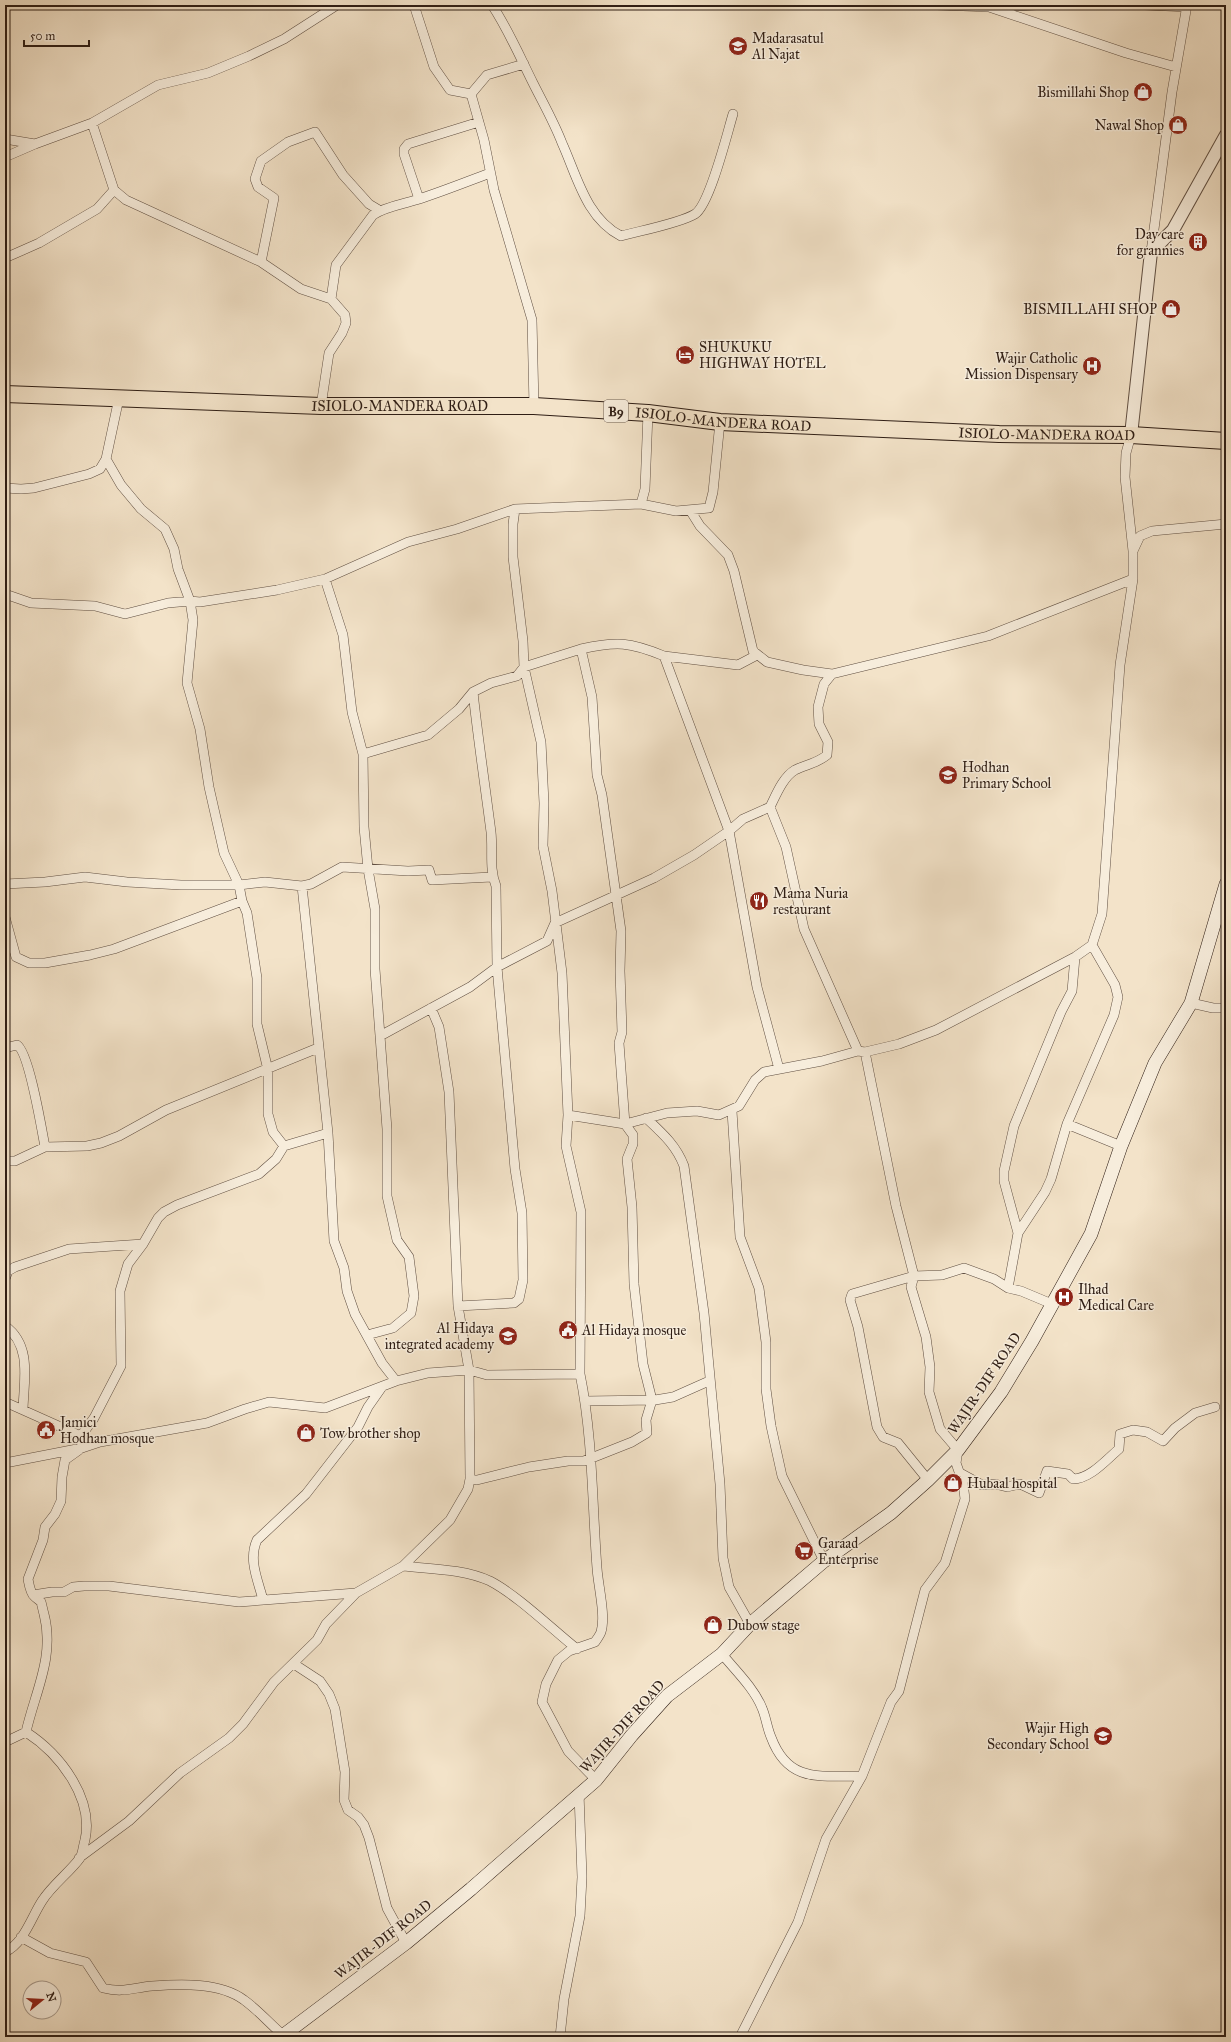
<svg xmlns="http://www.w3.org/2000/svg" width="1231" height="2042" font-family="'IM FELL Great Primer',serif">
<rect width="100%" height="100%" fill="#f3e3c9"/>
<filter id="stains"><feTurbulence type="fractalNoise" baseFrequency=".005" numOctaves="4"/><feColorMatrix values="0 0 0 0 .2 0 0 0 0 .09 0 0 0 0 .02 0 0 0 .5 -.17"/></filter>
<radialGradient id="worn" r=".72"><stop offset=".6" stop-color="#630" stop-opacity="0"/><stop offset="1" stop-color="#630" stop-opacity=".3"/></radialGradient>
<!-- green -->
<path fill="#bdc395" stroke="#767055" d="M 1086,5 L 1202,5 L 1164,10 Z"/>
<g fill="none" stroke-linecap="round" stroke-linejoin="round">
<!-- minor casing -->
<g stroke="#604f42" stroke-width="10">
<path id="minor" d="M 414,5 L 434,67 L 450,90 L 471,94 L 484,140 L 494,190 L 532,320 L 534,406
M 492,5 C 508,29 520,57 533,83 C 543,103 554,122 562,143 C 577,176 586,218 621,236 C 639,231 681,223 695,214 C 710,204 727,134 733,114
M 937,5 L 989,7 L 1126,53 L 1176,67
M 1145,5 L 1187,7
M 991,7 L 1036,5
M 471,94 L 487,75 L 524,64
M 92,123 L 114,190 L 126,200 L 261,262 L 301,289 L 331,299 L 345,315 L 346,323 L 342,333 L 329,353 L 321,406
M 5,139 L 35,144
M 5,157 L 35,144 L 92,123 L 158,85 L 208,73 L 249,56 L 284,39 L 337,5
M 419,199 L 404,154 L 404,149 L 408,144 L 479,122
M 1151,252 L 1172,92 L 1187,5
M 5,258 L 39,243 L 97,209 L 114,190
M 261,262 L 274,198 L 258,187 L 255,179 L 261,161 L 288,142 L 315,132 L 343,175 L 369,204 L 379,210
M 331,299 L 336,265 L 373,215 C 384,207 403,204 416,200 C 441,192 466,182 490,173
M 648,413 L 645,489 L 641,504 L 676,511 L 709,508 L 713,492 L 720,422
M 5,488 L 21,489 L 34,488 L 89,474 L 100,469 L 106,459 L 119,398
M 515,509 L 513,524 L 513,557 L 523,641 L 524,667 L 541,742 L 544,803 L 543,846 L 552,891 L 562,973 L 568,1115 L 566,1146 L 581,1212 L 580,1374 C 593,1438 592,1503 597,1568 C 598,1585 606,1616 601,1632 C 600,1635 597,1639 595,1642 L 569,1651 L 558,1660 L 546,1684 L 542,1702 L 568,1751 L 596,1780
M 690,510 L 700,526 L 728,555 L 734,571 L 753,651 L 767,662 L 803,670 L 832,674
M 1133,551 L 1140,536 L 1152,531 L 1226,524
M 325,579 L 343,635 L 352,712 L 363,754
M 5,594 L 31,603 L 95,606 L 125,614 L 168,603 L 190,601 L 200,602 L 277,590 L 325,579 L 408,542 L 457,529 L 515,509 L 641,504
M 664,656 L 738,665 L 757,655
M 770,807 L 786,847 L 804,929 L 858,1051
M 5,884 L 45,882 L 85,877 L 127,882 L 181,885 L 239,885 L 224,853 L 209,787 L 200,729 L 187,683 L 193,620 L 190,601 L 178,569 L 174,549 L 165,529 L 141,509 L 121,485 L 106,459
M 302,886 L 328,1133 L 334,1241 L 344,1268 L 347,1291 L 355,1314 L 382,1363 L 396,1381
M 242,901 L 247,913 L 257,978 L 257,1024 L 268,1070 L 268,1114 L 273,1132 L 284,1146 L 328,1133
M 5,917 L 16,957 L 29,963 L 45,963 L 90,955 L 114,949 L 242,901 L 239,885 L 265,882 L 302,886 L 311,884 L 342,867 L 408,871 L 429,870 L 432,880 L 492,877
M 1191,1003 L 1213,1008 L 1226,1008
M 431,1008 L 439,1027 L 449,1092 L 458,1306 L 469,1370 L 470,1479
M 380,1036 L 470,987 L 497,967 L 547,941 L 555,923 L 654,878 L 694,855 L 729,831 L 664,656 C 630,642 617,641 581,649
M 5,1048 L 17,1045 C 29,1052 42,1131 45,1147
M 779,1069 L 757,987 L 729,831 L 743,819 L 770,807 C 776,795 783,777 795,770 C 807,764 816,764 827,755 L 828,742 L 819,724 L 818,707 L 824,684 L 832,674 L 988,636 L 1133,579
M 732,1111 L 740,1237 L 759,1288 L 766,1342 L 766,1389 L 771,1426 L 782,1476 L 824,1561
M 568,1115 L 625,1124 L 667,1113 L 697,1111 L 719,1115 L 739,1106 L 755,1080 L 764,1072 L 822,1061 L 858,1051 L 865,1052 L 899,1044 L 936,1030 L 1075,957 L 1092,945 L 1102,914 L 1120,665 L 1133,579 L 1133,551 L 1125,477 L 1126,453 L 1131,435
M 646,1118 C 662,1133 676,1145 684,1166 L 704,1313 L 720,1484 L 723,1558 L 729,1587 L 750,1624
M 1067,1124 L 1121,1146
M 5,1161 L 15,1161 L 45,1147 L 87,1146 L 101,1143 L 119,1136 L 166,1110 L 318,1048
M 1018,1233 L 1045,1192 L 1051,1179 L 1067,1124 L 1114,1015 L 1118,997 L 1115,985 L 1092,945
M 5,1279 L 8,1271 L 15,1267 L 69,1249 L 143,1244
M 1008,1288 L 1018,1233 L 1004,1181 L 1004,1171 L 1014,1126 L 1061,1012 L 1072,991 L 1075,957
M 458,1306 L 514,1303 L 519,1299 L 523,1280 L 522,1213 L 515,1169 L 497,967 L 496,886 C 489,869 493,850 491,832 C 485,785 478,739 473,692
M 5,1326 C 32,1345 24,1380 23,1409
M 585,1401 L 655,1400 L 673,1397 L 709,1381
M 5,1402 L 81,1436
M 82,1448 L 81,1436 L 94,1418 L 121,1366 L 120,1291 L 128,1264 L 143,1244 L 158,1218 L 164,1212 L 177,1205 L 259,1174 L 276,1159 L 284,1146
M 5,1463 L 82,1448 L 100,1442 L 207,1423 L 245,1409 L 269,1402 L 325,1408 L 396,1381 L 428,1373 L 469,1370 L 487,1375 L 580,1374
M 960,1473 L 982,1485 L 995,1484 L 1007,1487 L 1020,1484 L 1039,1493 L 1047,1471 L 1068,1474 L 1073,1479 C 1090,1479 1106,1460 1119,1449 L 1120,1434 L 1133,1430 L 1147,1432 L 1163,1441 L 1175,1428 L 1195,1413 L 1215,1407
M 928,1480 L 898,1443 L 883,1437 L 877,1427 L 858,1327 L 850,1300 L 852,1294 L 914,1276 L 942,1275 L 964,1268 L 994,1279 L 1008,1288 L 1021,1291 L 1052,1304
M 403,1566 C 431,1569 464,1569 490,1581 C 517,1595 552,1629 577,1649
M 33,1595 L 52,1592 L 64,1592 L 73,1587 L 84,1586 L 109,1586 L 239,1602 L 356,1593
M 263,1600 C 258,1580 248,1560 257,1540 L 306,1494 L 358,1427 L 368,1407 L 382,1387
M 722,1654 C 735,1670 754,1688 762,1708 C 766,1717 767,1728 771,1737 C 788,1783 819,1776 862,1776
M 294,1664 L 320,1681 L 329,1694 L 335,1709 L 345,1772 L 344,1800 L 348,1810 L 358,1817 L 364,1825 L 369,1838 L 387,1908 L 406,1943
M 26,1732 C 35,1692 55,1657 44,1614 C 43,1611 42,1605 41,1602 C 39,1600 36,1598 34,1596 C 30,1592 29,1584 28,1579 L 43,1540 L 45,1527 L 55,1514 L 61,1501 L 62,1477 L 65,1460 L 79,1450
M 5,1742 L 26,1732
M 79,1858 L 129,1821 L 180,1773 L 229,1738 L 243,1724 L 274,1682 L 317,1640 L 326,1624 L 356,1593 L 403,1566 L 450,1520 L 468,1489 L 470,1479 L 477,1480 L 529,1467 L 568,1461 L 584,1461 L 632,1442 L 647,1433 L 646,1420 L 652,1400 L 643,1364 L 634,1284 L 632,1207 L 627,1159 L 633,1144 L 633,1135 L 625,1124 L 619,1043 L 622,1032 L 620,971 L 621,931 L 602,795 L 597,775 L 592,697 L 581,649 L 524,667 L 517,676 L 491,683 L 473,692 L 459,709 L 428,735 L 363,754 L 364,827 L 368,869 L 375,909 L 375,969 L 387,1129 L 387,1196 L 397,1240 L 409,1257 L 414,1296 L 411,1313 L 393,1328 L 367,1335
M 21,1937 L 50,1953 L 86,1962 L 103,1988 C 123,1993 132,1988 152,1986 C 180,1984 220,1982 244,2000 C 258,2010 270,2024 283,2035
M 5,1952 C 24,1943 31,1918 42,1901 C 52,1885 69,1873 80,1858 C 83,1853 83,1846 85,1840 C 94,1798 60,1754 26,1732
M 560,2037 L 564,1999 L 580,1916 L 582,1877 L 579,1793
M 740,2037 L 798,1922 L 826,1839 L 862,1776 L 891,1702 L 899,1691 L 925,1590 L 945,1563 L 965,1499 L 963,1483 L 956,1463 L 958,1450 L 940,1429 L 929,1392 L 930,1367 L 926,1337 L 911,1287 L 914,1276 L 896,1206 L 865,1052"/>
</g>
<!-- tertiary casing -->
<g stroke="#604f42" stroke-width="14">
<path id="tertiary" d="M 1131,435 L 1151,252 L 1173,230 L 1226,135"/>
</g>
<!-- secondary casing -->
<g stroke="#2f1e15" stroke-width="14">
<path id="secondary" d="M 281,2037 L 406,1943 L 471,1889 L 596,1780 L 632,1735 L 667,1696 L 722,1654 L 750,1624 L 824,1561 L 891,1513 L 928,1480 L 958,1450 L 1001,1392 L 1032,1341 L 1091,1234 L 1121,1146 L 1155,1063 L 1191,1003 L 1226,884"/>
</g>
<!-- trunk casing -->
<g stroke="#2f1e15" stroke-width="18">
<g id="trunk">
<path id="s1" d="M 5,394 L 321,406 L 534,406 L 648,413 L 720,422 L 999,434 L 1131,435 L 1226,441"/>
</g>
</g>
<!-- minor -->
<use href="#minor" stroke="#f7eddc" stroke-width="9"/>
<!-- tertiary -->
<use href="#tertiary" stroke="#f7eddc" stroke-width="12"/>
<!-- secondary -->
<use href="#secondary" stroke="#f7eddc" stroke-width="13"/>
<!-- trunk -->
<use href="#trunk" stroke="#f3e3c9" stroke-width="16"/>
</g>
<!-- icons -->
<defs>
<g id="school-disc" transform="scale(1)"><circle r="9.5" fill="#8f2418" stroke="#f7eddc"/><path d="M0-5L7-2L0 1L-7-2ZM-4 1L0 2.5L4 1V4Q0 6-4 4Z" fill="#fff"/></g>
<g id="shop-disc" transform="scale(1)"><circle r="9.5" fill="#8f2418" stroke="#f7eddc"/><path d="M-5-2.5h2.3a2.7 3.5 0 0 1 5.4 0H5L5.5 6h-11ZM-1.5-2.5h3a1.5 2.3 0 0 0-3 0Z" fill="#fff"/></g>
<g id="building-disc" transform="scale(1)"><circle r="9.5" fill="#8f2418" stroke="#f7eddc"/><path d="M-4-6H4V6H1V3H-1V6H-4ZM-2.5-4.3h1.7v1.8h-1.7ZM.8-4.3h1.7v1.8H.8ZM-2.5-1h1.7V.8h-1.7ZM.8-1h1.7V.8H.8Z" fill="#fff"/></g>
<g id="hotel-disc" transform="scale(1)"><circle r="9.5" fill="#8f2418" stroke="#f7eddc"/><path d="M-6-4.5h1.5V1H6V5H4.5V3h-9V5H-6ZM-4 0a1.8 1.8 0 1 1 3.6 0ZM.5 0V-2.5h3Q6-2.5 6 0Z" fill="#fff"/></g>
<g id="hospital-disc" transform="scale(1)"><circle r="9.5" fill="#8f2418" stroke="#f7eddc"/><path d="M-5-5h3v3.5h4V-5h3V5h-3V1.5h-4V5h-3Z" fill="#fff"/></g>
<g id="restaurant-disc" transform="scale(1)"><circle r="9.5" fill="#8f2418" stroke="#f7eddc"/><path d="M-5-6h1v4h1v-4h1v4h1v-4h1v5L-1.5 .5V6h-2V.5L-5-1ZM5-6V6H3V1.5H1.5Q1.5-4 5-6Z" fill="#fff"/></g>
<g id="civic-disc" transform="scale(1)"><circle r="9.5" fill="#8f2418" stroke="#f7eddc"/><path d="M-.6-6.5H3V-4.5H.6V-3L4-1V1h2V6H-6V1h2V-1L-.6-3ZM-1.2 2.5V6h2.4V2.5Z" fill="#fff"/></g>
<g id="supermarket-disc" transform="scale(1)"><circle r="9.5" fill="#8f2418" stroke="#f7eddc"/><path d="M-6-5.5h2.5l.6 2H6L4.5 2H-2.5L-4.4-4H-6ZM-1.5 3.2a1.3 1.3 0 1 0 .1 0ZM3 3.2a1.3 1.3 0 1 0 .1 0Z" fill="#fff"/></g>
</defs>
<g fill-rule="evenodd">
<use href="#school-disc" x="738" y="46"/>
<use href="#shop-disc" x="1143" y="92"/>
<use href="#shop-disc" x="1178" y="125"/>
<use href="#building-disc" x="1198" y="242"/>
<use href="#shop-disc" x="1171" y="309"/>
<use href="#hotel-disc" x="685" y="355"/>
<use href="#hospital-disc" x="1092" y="366"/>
<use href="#school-disc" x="948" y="775"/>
<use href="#restaurant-disc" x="759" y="901"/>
<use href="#hospital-disc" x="1064" y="1297"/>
<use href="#civic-disc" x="568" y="1330"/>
<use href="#school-disc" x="508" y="1336"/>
<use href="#civic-disc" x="46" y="1430"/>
<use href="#shop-disc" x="306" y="1433"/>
<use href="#shop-disc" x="953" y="1483"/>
<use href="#supermarket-disc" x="804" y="1551"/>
<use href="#shop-disc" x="713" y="1625"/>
<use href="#school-disc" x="1103" y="1736"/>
</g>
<g text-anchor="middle" stroke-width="3" stroke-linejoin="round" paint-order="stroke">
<!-- shield labels -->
<rect fill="#f7eddc" stroke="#6b5c51" stroke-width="1" x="604" y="400" width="24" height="22" rx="3"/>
<g font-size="13" font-weight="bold" fill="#2f1e15">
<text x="616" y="416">B9</text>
</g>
<!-- poi labels -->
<g font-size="14" fill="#2f1e15" stroke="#f7eddc" text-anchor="start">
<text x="752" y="43">Madarasatul<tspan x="752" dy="16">Al Najat</tspan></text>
<text x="1129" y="97" text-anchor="end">Bismillahi Shop</text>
<text x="1164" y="130" text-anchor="end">Nawal Shop</text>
<text x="1184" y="239" text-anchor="end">Day care<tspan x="1184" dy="16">for grannies</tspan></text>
<text x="1157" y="314" text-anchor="end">BISMILLAHI SHOP</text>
<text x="699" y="352">SHUKUKU<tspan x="699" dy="16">HIGHWAY HOTEL</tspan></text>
<text x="1078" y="363" text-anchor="end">Wajir Catholic<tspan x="1078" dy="16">Mission Dispensary</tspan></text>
<text x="962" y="772">Hodhan<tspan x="962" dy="16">Primary School</tspan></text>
<text x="773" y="898">Mama Nuria<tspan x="773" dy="16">restaurant</tspan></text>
<text x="1078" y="1294">Ilhad<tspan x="1078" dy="16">Medical Care</tspan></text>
<text x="494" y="1333" text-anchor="end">Al Hidaya<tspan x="494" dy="16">integrated academy</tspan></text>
<text x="582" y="1335">Al Hidaya mosque</text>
<text x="60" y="1427">Jamici<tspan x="60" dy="16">Hodhan mosque</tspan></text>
<text x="320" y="1438">Tow brother shop</text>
<text x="967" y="1488">Hubaal hospital</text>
<text x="818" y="1548">Garaad<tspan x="818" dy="16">Enterprise</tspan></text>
<text x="727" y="1630">Dubow stage</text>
<text x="1089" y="1733" text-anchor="end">Wajir High<tspan x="1089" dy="16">Secondary School</tspan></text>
</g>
<!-- street labels -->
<g font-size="14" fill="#2f1e15" stroke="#f7eddc">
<text dy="5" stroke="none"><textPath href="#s1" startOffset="395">ISIOLO-MANDERA ROAD</textPath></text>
<text dy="5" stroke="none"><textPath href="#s1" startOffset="719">ISIOLO-MANDERA ROAD</textPath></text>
<text dy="5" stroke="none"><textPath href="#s1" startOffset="1043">ISIOLO-MANDERA ROAD</textPath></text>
<text transform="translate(984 1383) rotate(-56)" y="5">WAJIR-DIF ROAD</text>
<text transform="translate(622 1726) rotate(-48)" y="5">WAJIR-DIF ROAD</text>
<text transform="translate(383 1939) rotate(-38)" y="5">WAJIR-DIF ROAD</text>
</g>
</g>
<!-- margin -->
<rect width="1231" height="2042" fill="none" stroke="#f3e3c9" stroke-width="20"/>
<rect x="6" y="6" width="1219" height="2030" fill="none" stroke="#2f1e15" stroke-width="2"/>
<rect x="10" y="10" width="1211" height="2022" fill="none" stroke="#2f1e15"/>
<!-- north arrow -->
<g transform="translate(42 2000) rotate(72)"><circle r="19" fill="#f7eddc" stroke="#a79a8c"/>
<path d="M0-3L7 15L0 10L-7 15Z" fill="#8f2418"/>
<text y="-6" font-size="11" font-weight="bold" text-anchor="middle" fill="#2f1e15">N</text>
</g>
<!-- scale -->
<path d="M24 40v6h65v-6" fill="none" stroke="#2f1e15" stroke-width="2"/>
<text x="30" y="40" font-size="12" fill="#2f1e15" stroke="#f7eddc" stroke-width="3" paint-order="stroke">50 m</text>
<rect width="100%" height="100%" filter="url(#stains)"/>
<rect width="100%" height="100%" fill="url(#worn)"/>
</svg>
